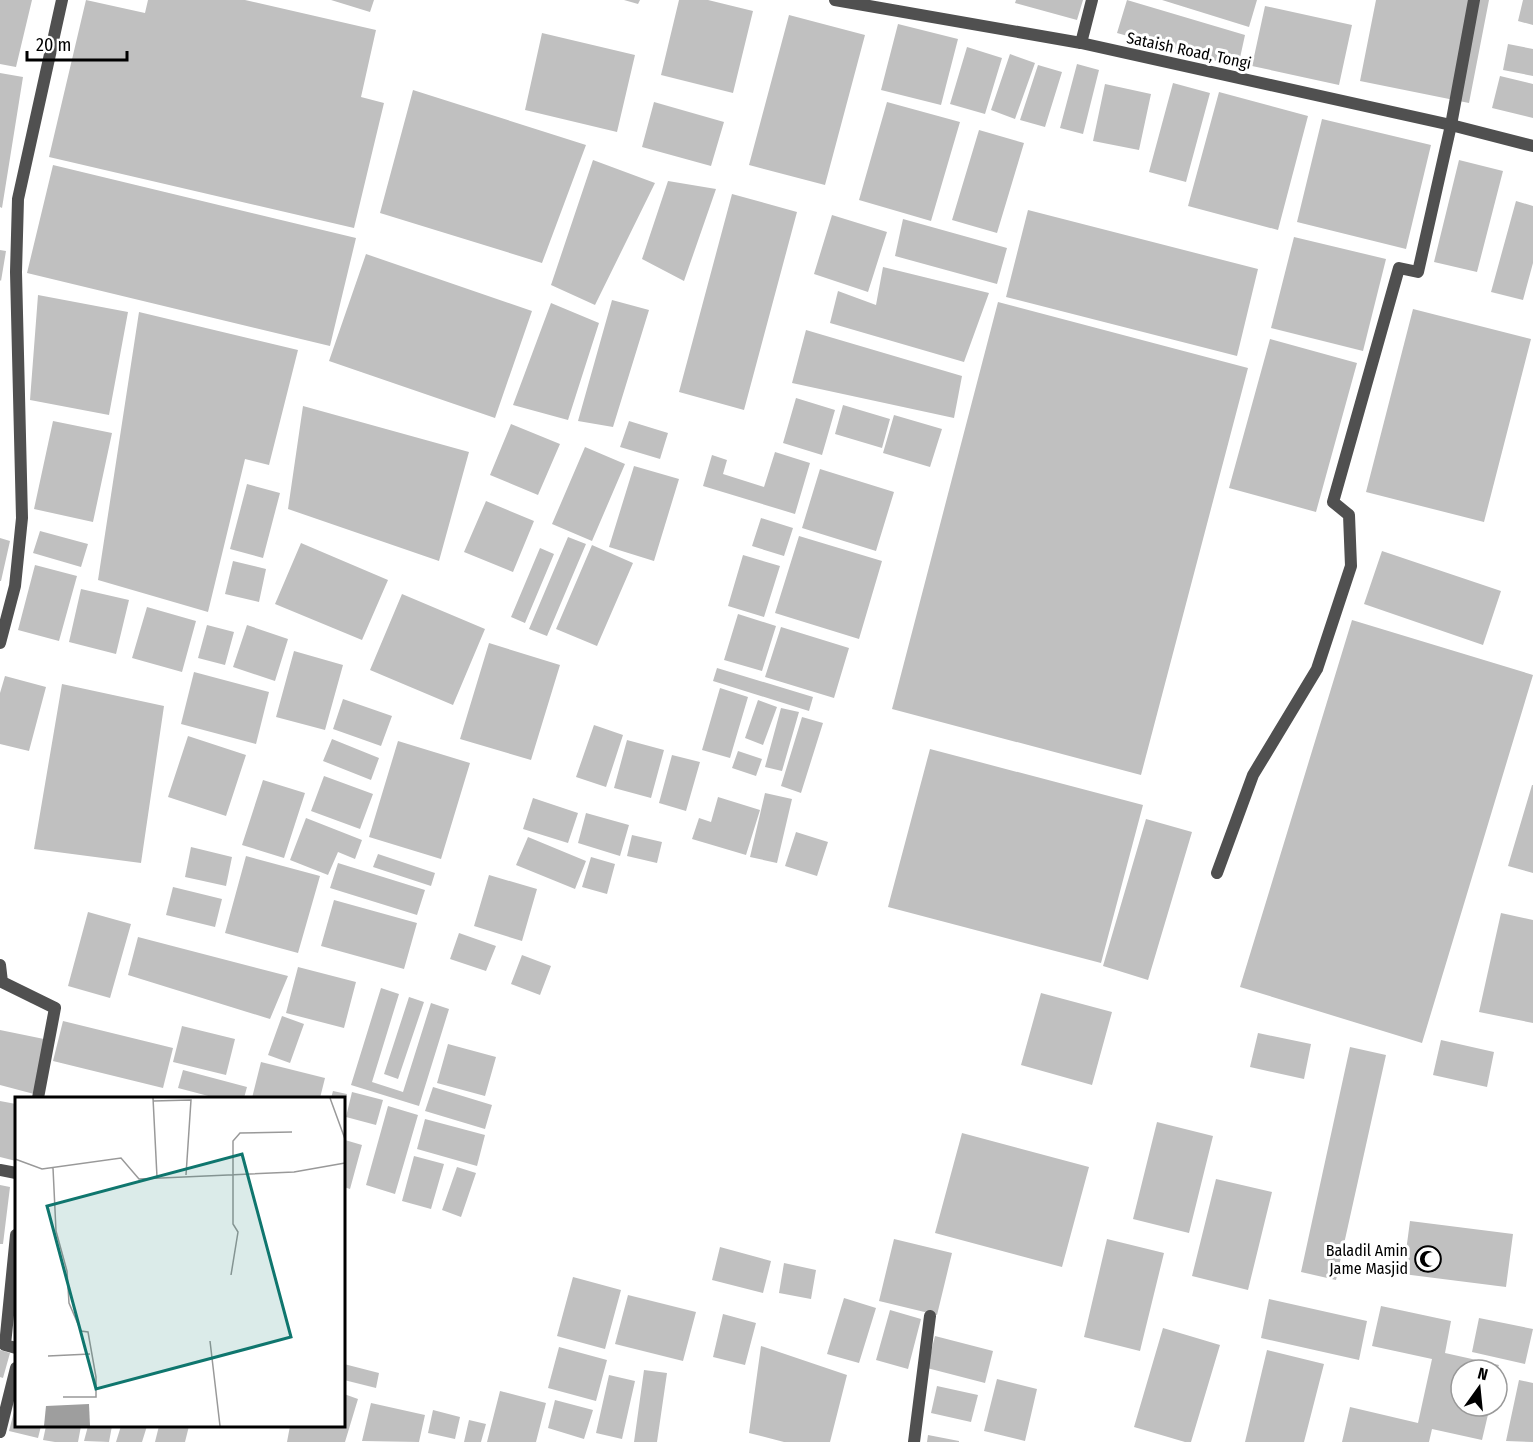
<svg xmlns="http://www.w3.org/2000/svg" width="1533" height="1442" font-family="'Fira Sans Condensed',sans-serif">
<rect width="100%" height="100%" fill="#fff"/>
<!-- building -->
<path fill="#c0c0c0" d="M 0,0 L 32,0 L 16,67 L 0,64 Z
M 86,0 L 145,13 L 148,0 L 245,0 L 376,30 L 361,97 L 384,103 L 354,228 L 49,157 Z
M 331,0 L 374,0 L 370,12 Z
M 624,0 L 640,0 L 638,4 Z
M 679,0 L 708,0 L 753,11 L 733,93 L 661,75 Z
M 1016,0 L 1083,0 L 1077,20 L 1015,3 Z
M 1127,0 L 1245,35 L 1238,67 L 1117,33 Z
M 1162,0 L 1257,0 L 1249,27 Z
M 1376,0 L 1489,0 L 1469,103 L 1360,81 Z
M 1523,0 L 1533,0 L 1533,25 L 1518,21 Z
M 1265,6 L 1352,25 L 1339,85 L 1252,66 Z
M 789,15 L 865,35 L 825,185 L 749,165 Z
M 898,24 L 958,39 L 941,105 L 881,90 Z
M 542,33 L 635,55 L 617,132 L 525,110 Z
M 1508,44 L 1533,49 L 1533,76 L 1503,70 Z
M 967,47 L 1002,58 L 985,114 L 950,104 Z
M 1010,54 L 1035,63 L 1015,119 L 991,110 Z
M 1077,64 L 1099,70 L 1083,134 L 1060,128 Z
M 1038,65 L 1062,72 L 1045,127 L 1020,120 Z
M 0,73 L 23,77 L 2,208 L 0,207 Z
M 1500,76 L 1533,84 L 1533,118 L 1492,108 Z
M 1173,83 L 1210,93 L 1186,182 L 1149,172 Z
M 1105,84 L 1151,94 L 1139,150 L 1093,141 Z
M 413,90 L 586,145 L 542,263 L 380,213 Z
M 1219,92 L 1308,116 L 1278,230 L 1188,206 Z
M 654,102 L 724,122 L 711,166 L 642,147 Z
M 887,102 L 960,122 L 931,221 L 859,200 Z
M 1322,119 L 1431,145 L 1406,249 L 1297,222 Z
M 979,130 L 1024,143 L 997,233 L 952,220 Z
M 593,160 L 655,183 L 595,305 L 551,285 Z
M 1459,160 L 1503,171 L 1477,272 L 1434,262 Z
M 53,165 L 356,238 L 330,346 L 27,273 Z
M 668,181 L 716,189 L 684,281 L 642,259 Z
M 732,194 L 797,212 L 744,410 L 679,392 Z
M 1516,201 L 1533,206 L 1533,263 L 1523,300 L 1491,292 Z
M 1028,210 L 1258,269 L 1237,356 L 1006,297 Z
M 832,215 L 887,232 L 868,292 L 814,274 Z
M 903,219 L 1007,248 L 997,284 L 895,256 Z
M 1294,237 L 1386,259 L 1363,351 L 1271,328 Z
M 0,250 L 6,251 L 1,281 L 0,280 Z
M 366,254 L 532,311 L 495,418 L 329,361 Z
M 883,267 L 989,293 L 964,362 L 830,323 L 838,291 L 876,305 Z
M 38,295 L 128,312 L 109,415 L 30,400 Z
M 612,300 L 649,310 L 613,427 L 578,421 Z
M 998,302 L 1248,368 L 1141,775 L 892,709 Z
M 551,303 L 599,323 L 568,420 L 513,405 Z
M 1413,309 L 1531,339 L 1484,522 L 1366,492 Z
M 139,312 L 298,350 L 269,465 L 245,459 L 208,612 L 98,580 Z
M 806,330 L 962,376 L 954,418 L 792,383 Z
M 1270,339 L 1357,363 L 1316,512 L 1229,488 Z
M 796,398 L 835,410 L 822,455 L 783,443 Z
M 843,405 L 890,419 L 882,448 L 835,434 Z
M 303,406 L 469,452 L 439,561 L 288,509 Z
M 894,415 L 942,429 L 930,467 L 883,453 Z
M 53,421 L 112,433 L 93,522 L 34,509 Z
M 629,421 L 668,433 L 660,459 L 620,447 Z
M 511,424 L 560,444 L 538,495 L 490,475 Z
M 585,447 L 625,464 L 592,541 L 552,524 Z
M 775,452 L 810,463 L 795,514 L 703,486 L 712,455 L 727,460 L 723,474 L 764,487 Z
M 634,466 L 679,479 L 654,561 L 609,547 Z
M 820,469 L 894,492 L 876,551 L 802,528 Z
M 247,484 L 280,493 L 263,558 L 230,549 Z
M 486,501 L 534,521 L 513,572 L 464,552 Z
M 761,518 L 793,528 L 784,556 L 752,546 Z
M 40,531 L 88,544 L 81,567 L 33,553 Z
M 799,536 L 882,561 L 859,639 L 775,613 Z
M 568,537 L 586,544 L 547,636 L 529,629 Z
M 0,538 L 10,541 L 1,581 L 0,581 Z
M 301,543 L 388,580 L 362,640 L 275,604 Z
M 592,545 L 633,563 L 597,646 L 556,629 Z
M 540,548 L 554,554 L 525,623 L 511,617 Z
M 1382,551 L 1501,591 L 1483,645 L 1364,604 Z
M 743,555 L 780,566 L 764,617 L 728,606 Z
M 233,561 L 266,569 L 259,602 L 225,594 Z
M 35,565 L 77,576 L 59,641 L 18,630 Z
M 81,589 L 129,600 L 116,654 L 69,642 Z
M 402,594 L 485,629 L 453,705 L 370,670 Z
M 147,607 L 196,621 L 182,672 L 132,658 Z
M 738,614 L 776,626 L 762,671 L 724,660 Z
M 1352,620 L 1533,675 L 1422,1043 L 1240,987 Z
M 207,625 L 234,632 L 225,665 L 198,658 Z
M 247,625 L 288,639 L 275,681 L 233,667 Z
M 781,627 L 849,648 L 834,698 L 765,677 Z
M 489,643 L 560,665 L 531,760 L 460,739 Z
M 294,651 L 343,665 L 325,730 L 276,717 Z
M 717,668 L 813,697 L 809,711 L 713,681 Z
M 194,672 L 269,692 L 256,744 L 181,724 Z
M 5,676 L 46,687 L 29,751 L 0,744 L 0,693 Z
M 62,684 L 164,706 L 141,863 L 34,849 Z
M 720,688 L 748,697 L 730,758 L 702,750 Z
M 343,699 L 392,716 L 381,746 L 333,729 Z
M 758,700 L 777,707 L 763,745 L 745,738 Z
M 781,708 L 799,712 L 782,771 L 765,767 Z
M 802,717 L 823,723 L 801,793 L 781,786 Z
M 594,725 L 623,735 L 606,787 L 576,777 Z
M 188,736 L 246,755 L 226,816 L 168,797 Z
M 332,739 L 379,758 L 371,780 L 323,761 Z
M 627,740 L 664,750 L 651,798 L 614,788 Z
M 398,741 L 470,763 L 441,859 L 369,837 Z
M 930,749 L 1143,805 L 1101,963 L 888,907 Z
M 738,751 L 762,759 L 756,776 L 732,768 Z
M 672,755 L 700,762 L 686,811 L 659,803 Z
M 324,776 L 373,794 L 360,829 L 311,811 Z
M 263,780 L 305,793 L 284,858 L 242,845 Z
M 1532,785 L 1533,785 L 1533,873 L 1508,866 Z
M 765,793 L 792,799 L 777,863 L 750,857 Z
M 718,797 L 760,810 L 746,855 L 692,839 L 699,818 L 711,822 Z
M 533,798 L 578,813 L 568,843 L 523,829 Z
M 586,813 L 629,825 L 620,856 L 578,843 Z
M 306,818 L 362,840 L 355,859 L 338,852 L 328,875 L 290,860 Z
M 1146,819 L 1192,832 L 1148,980 L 1103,966 Z
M 796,832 L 828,842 L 817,876 L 785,866 Z
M 632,835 L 662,842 L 657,863 L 627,856 Z
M 528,837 L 586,861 L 575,889 L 516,865 Z
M 191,847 L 232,857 L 226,886 L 185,877 Z
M 378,854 L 435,873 L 431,886 L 373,867 Z
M 246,856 L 320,876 L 298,953 L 225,933 Z
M 591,857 L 615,864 L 607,894 L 582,887 Z
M 338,863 L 425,890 L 417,915 L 330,888 Z
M 489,875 L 537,889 L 522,941 L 474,926 Z
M 173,887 L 222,899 L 215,927 L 166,915 Z
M 334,900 L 417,923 L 404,969 L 321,946 Z
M 88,912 L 131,924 L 110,998 L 68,986 Z
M 1501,913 L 1533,920 L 1533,1023 L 1479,1012 Z
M 459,933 L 496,946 L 486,971 L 450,959 Z
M 138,937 L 288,976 L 270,1019 L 128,975 Z
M 522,955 L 551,966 L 540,995 L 511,984 Z
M 298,967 L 356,982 L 344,1028 L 286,1013 Z
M 381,988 L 399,994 L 372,1082 L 403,1092 L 431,1003 L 449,1009 L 419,1106 L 351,1085 Z
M 1041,993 L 1112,1012 L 1092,1085 L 1021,1065 Z
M 409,997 L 424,1002 L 398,1079 L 384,1074 Z
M 282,1016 L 304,1024 L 290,1063 L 268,1055 Z
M 63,1021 L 173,1048 L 163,1088 L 53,1061 Z
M 182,1026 L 235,1039 L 226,1075 L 173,1062 Z
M 0,1030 L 44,1039 L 34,1094 L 0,1085 Z
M 1258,1033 L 1311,1044 L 1304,1079 L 1250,1067 Z
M 1441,1040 L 1494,1052 L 1487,1087 L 1433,1075 Z
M 448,1044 L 496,1057 L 485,1096 L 437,1083 Z
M 1350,1047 L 1386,1055 L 1336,1280 L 1301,1272 Z
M 261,1062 L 325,1078 L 320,1098 L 252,1098 Z
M 183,1070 L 247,1087 L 244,1098 L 216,1098 L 178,1088 Z
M 433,1087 L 492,1105 L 485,1129 L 425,1111 Z
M 333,1091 L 347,1094 L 344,1106 L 344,1098 L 331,1098 Z
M 352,1092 L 383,1100 L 376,1125 L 346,1117 Z
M 0,1101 L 16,1104 L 16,1161 L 0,1157 Z
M 388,1106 L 418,1115 L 395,1194 L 366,1185 Z
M 425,1119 L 485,1135 L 477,1166 L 417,1149 Z
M 1157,1122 L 1213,1136 L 1189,1233 L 1133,1219 Z
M 962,1133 L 1089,1167 L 1062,1267 L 935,1233 Z
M 345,1140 L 362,1145 L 350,1189 L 344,1187 L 344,1147 Z
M 414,1156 L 444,1164 L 431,1209 L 402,1201 Z
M 457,1167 L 476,1173 L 461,1217 L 442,1210 Z
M 1216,1179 L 1272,1192 L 1248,1290 L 1192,1276 Z
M 0,1185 L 10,1187 L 3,1244 L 0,1244 Z
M 1410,1221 L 1513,1234 L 1506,1287 L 1403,1274 Z
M 894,1239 L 952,1253 L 937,1315 L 879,1301 Z
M 1107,1239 L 1164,1253 L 1140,1351 L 1084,1337 Z
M 720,1247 L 771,1261 L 763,1293 L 712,1280 Z
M 784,1263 L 816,1270 L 811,1299 L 779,1293 Z
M 573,1277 L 621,1290 L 605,1349 L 557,1336 Z
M 628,1295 L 696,1312 L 683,1361 L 615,1344 Z
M 844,1298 L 876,1308 L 859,1363 L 827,1354 Z
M 1269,1299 L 1367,1321 L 1359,1360 L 1261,1338 Z
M 1381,1306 L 1451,1321 L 1445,1353 L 1499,1365 L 1497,1370 L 1461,1370 L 1461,1406 L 1490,1406 L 1482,1440 L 1432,1429 L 1429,1442 L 1342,1442 L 1350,1407 L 1418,1423 L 1432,1359 L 1372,1346 Z
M 890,1310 L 921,1319 L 908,1369 L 876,1360 Z
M 723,1314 L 756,1323 L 745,1365 L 713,1357 Z
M 1479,1318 L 1533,1329 L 1525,1364 L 1472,1352 Z
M 1163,1328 L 1220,1345 L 1191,1442 L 1185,1442 L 1134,1427 Z
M 935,1336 L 993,1351 L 985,1383 L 927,1368 Z
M 761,1346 L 847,1375 L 830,1442 L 784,1442 L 749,1433 Z
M 559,1347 L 607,1360 L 596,1401 L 548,1388 Z
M 0,1350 L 10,1353 L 3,1378 L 0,1377 Z
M 1267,1350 L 1324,1364 L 1304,1442 L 1245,1442 Z
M 344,1364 L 379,1373 L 376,1388 L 344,1380 Z
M 644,1370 L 667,1373 L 657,1442 L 634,1442 Z
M 609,1375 L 635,1381 L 622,1439 L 596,1433 Z
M 997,1379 L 1037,1389 L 1025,1441 L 984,1431 Z
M 1519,1380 L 1533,1383 L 1533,1442 L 1506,1441 Z
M 937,1386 L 978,1395 L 971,1422 L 931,1413 Z
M 500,1391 L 546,1403 L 536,1442 L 487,1442 Z
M 344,1394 L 358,1399 L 345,1442 L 287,1442 L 290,1426 L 344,1426 Z
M 555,1400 L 593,1410 L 584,1439 L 548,1428 Z
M 371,1403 L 425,1415 L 419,1442 L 362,1441 Z
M 16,1404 L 16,1426 L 41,1426 L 38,1438 L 9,1431 Z
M 433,1410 L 460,1417 L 455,1439 L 428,1433 Z
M 469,1420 L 486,1424 L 481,1442 L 464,1442 Z
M 46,1426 L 81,1426 L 78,1442 L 55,1442 L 43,1440 Z
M 88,1426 L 112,1426 L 109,1442 L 84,1441 Z
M 121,1426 L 147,1426 L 142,1442 L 116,1442 Z
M 159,1426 L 189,1426 L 185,1442 L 155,1442 Z
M 928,1435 L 959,1441 L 959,1442 L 927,1442 Z"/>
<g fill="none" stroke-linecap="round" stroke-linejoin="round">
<!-- minor -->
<path stroke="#505050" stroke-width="12" d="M 1081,43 L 1092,0
M 0,643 L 15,586 L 22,518 L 16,272 L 18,199 L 62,0
M 1217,873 L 1253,775 L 1317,669 L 1351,566 L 1349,515 L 1333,502 L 1399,268 L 1418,272 L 1451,125 L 1474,0
M 0,965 L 2,982 L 55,1008 L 38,1098
M 0,1170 L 16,1173
M 16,1235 L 5,1345 L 16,1348
M 0,1432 L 16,1368
M 914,1442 L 930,1316"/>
<!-- tertiary -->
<path stroke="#505050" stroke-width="12" d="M 835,0 L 1081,43 L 1451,125 L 1533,146"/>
</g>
<!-- icons -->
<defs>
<g id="mosque-ring" transform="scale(1.35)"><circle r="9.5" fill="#fff" stroke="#000" stroke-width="1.5"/><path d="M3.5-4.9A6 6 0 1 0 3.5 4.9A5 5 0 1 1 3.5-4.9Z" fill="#000"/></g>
</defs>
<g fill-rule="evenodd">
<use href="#mosque-ring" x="1428" y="1259"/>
</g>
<g text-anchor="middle" stroke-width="6" stroke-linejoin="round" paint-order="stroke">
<!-- street labels -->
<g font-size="16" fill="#000" stroke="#fff">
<text transform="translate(1189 50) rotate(12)" y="6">Sataish Road, Tongi</text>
</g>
<!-- poi labels -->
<g font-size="16" fill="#000" stroke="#fff" text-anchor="end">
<text x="1408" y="1256">Baladil Amin<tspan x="1408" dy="18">Jame Masjid</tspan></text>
</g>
</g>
<!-- overview -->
<g transform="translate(15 1097)">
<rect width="330" height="330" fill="#fff"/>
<path d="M 74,307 L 75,329 L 29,329 L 31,309 Z" fill="#9e9e9e"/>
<path fill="none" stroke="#999" stroke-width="1.5" d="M 138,1 L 142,80M 315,1 L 330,42M 138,4 L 176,3 L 171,78M 0,62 L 27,72 L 106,61 L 124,82 L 279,75 L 330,66M 38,71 L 41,134 L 52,174 L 54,206 L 66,234 L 73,235 L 81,280 L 81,300 L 48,300M 216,178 L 223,135 L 218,127 L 218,44 L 225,36 L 277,35M 195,244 L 205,329M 33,259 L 75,257"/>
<path fill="#0f766e" fill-opacity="0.15" stroke="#0f766e" stroke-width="3" d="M 227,57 L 276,240 L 81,292 L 32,109 Z"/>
<rect width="330" height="330" fill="none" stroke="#000" stroke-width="3"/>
</g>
<!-- north arrow -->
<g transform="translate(1479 1388) rotate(15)"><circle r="28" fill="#ffffff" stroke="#999999" stroke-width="1.5"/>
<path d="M0-4.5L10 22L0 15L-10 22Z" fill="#000000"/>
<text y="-9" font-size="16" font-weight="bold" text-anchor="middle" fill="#000000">N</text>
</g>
<!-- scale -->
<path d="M27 51v9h100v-9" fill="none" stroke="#000000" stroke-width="3"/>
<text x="36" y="51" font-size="18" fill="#000000" stroke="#ffffff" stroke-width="4.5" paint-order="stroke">20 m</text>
</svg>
